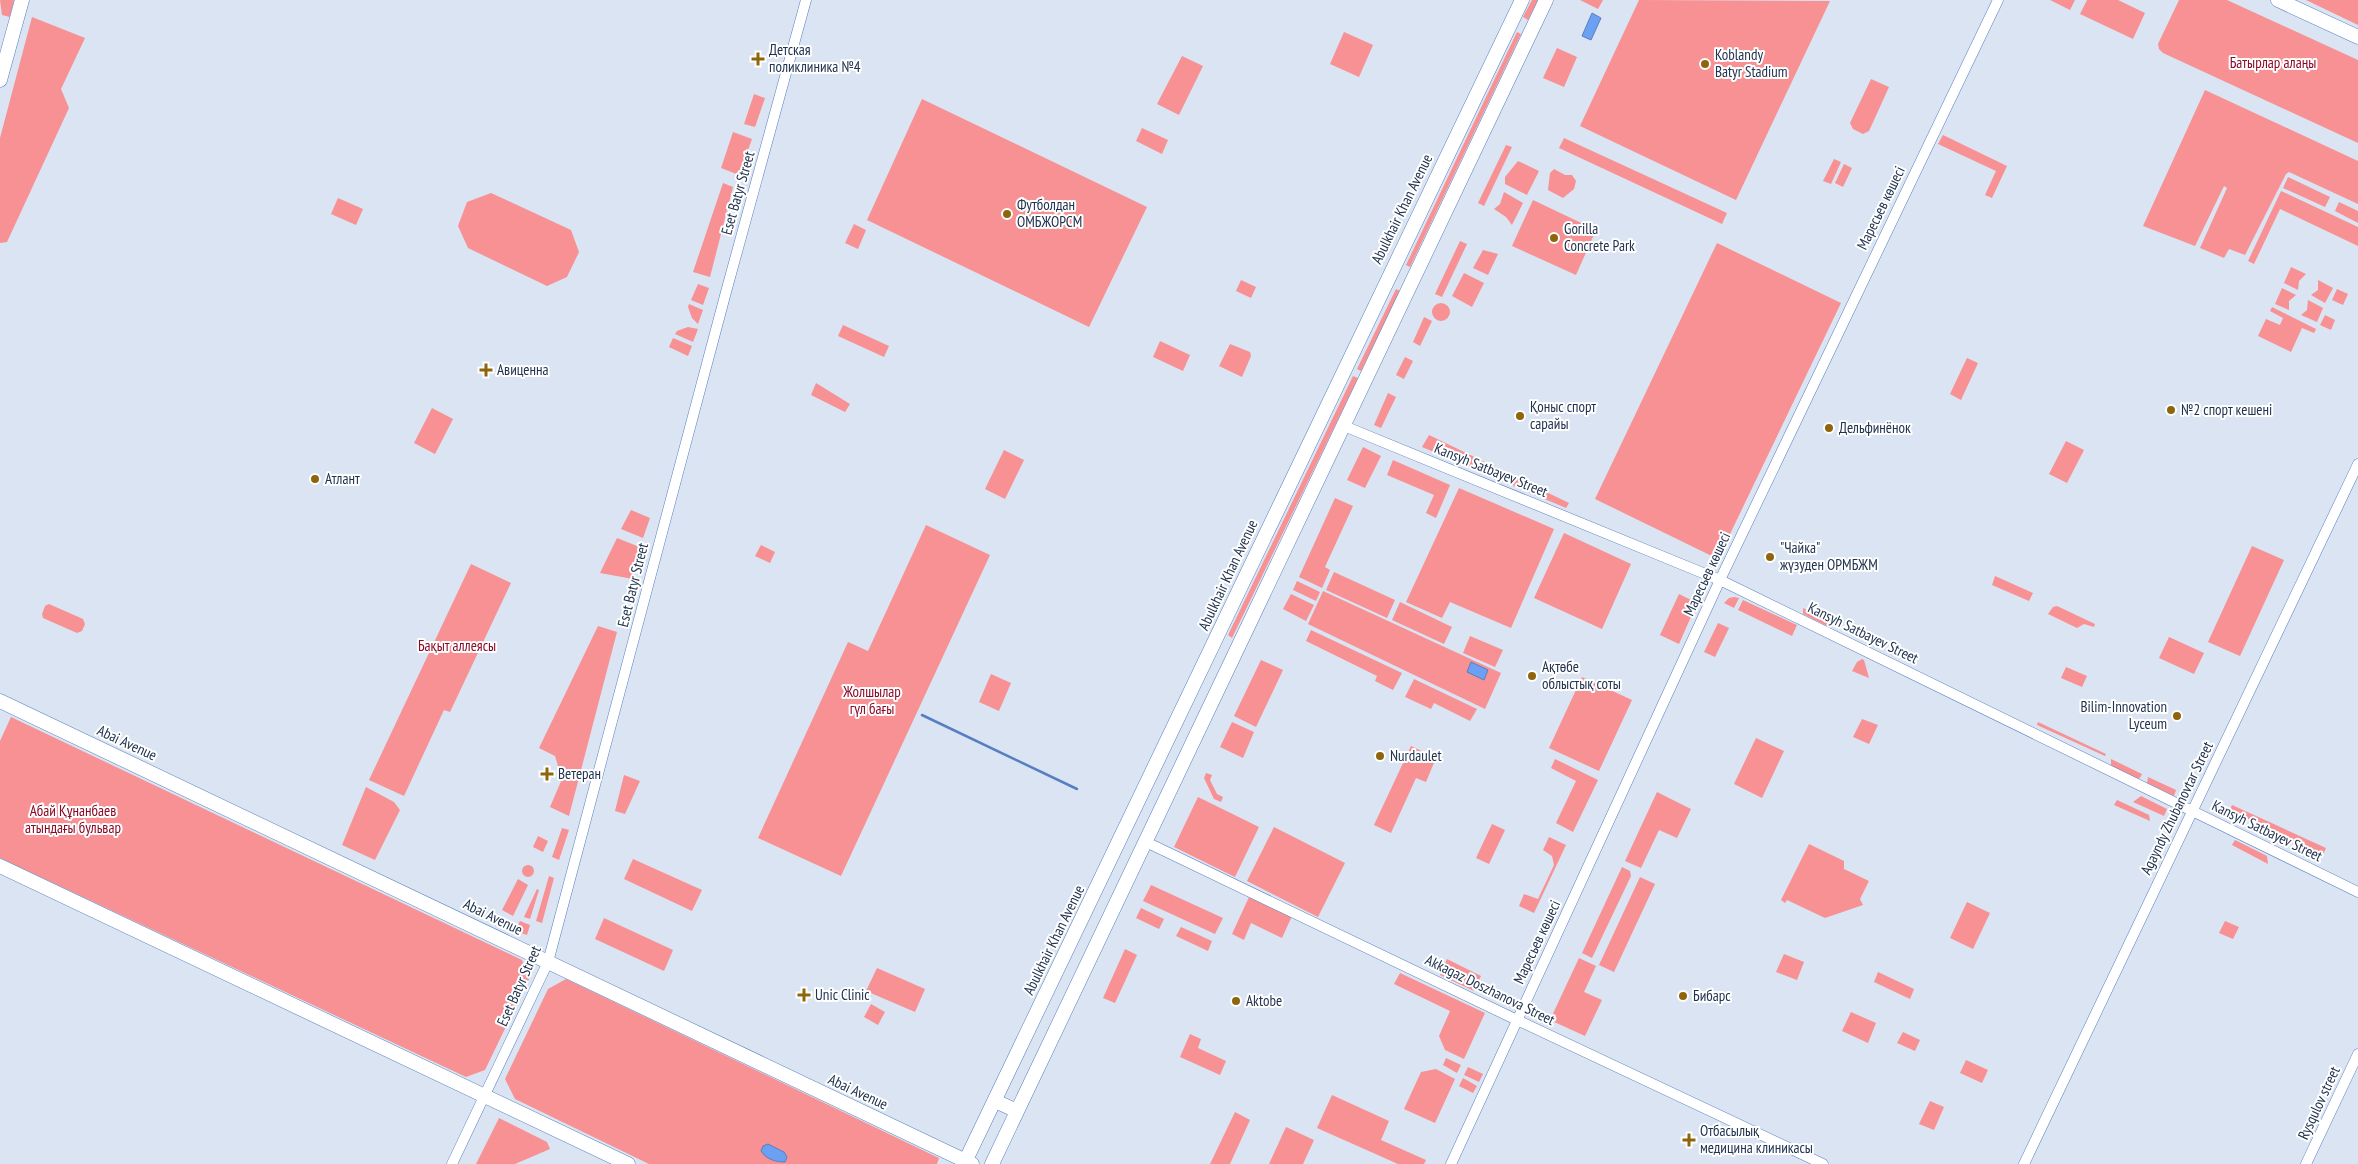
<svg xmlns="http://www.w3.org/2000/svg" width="2358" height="1164" font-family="'PT Sans Narrow',sans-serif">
<rect width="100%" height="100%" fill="#dae4f2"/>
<!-- green -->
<path fill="#f79194" d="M 0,0 L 14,0 L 10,17 L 2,15 Z
M 1532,0 L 1538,0 L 1528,20 L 1523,17 Z
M 1580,0 L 1603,0 L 1598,9 Z
M 1639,0 L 1830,1 L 1736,200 L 1580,126 Z
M 2050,0 L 2075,0 L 2070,10 Z
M 2087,0 L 2118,0 L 2145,13 L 2133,39 L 2080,14 Z
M 2179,0 L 2227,0 L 2358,60 L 2358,143 L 2163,53 L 2159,49 L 2158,44 Z
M 2306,0 L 2358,0 L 2358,25 Z
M 32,17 L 85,38 L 61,89 L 69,108 L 7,242 L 0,243 L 0,138 Z
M 1344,32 L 1373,45 L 1359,77 L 1330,64 Z
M 1517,32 L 1521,34 L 1410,267 L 1406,265 Z
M 1557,48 L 1577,57 L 1564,87 L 1543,78 Z
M 1182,56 L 1203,66 L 1179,115 L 1157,104 Z
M 1871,79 L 1889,87 L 1869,131 L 1863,134 L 1853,129 L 1850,123 Z
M 2205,90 L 2358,161 L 2358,204 L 2289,172 L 2286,174 L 2245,255 L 2229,249 L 2224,258 L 2200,248 L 2227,188 L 2224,186 L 2195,246 L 2143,226 Z
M 754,94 L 765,98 L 755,127 L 744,124 Z
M 922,99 L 1147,207 L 1089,327 L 867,220 Z
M 1142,128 L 1168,140 L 1162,154 L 1136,141 Z
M 733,132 L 752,139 L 739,175 L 721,168 Z
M 1943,135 L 2007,166 L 1992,198 L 1985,195 L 1996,171 L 1938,144 Z
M 1564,138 L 1727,213 L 1722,224 L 1559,148 Z
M 1506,145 L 1512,147 L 1484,206 L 1478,203 Z
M 1834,159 L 1841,162 L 1831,184 L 1823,181 Z
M 1518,161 L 1539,171 L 1527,195 L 1505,184 L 1505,177 Z
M 1844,164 L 1852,168 L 1843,187 L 1835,183 Z
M 1554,169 L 1565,175 L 1572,175 L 1576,181 L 1574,189 L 1563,198 L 1548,190 L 1550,173 Z
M 2288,177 L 2330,197 L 2325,207 L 2283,188 Z
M 723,183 L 733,187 L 710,277 L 693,272 Z
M 2281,191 L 2358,227 L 2358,246 L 2280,209 L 2254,264 L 2248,261 Z
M 1504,192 L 1523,203 L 1512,225 L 1506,217 L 1494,209 L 1500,204 Z
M 491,193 L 571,230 L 579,252 L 567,277 L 547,286 L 468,248 L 458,226 L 467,202 Z
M 338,198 L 363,209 L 356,225 L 331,214 Z
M 1533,200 L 1596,230 L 1576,275 L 1512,246 Z
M 2339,202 L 2358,211 L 2358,223 L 2335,211 Z
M 854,224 L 866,230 L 858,249 L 845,243 Z
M 1460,241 L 1467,244 L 1442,297 L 1435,294 Z
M 1717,243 L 1841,303 L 1718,559 L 1595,499 Z
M 1483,250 L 1498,254 L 1488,275 L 1473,268 Z
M 2291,267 L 2306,274 L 2299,281 L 2298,290 L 2284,283 Z
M 1464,273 L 1484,283 L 1472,307 L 1452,296 Z
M 1241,280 L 1256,287 L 1251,298 L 1236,291 Z
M 2318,280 L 2333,288 L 2325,303 L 2311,295 L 2318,290 Z
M 698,284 L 709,288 L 703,305 L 691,300 Z
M 2282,288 L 2296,295 L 2289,301 L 2289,310 L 2275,304 Z
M 1396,289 L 1400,291 L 1361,371 L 1357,369 Z
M 2337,289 L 2348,294 L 2343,305 L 2332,300 Z
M 2308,300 L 2323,308 L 2317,322 L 2301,315 L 2307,310 Z
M1432 312a9 9 0 1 1 18 0a9 9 0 1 1-18 0Z
M 689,304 L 703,310 L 698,324 L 692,318 L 688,307 Z
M 2272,307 L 2316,329 L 2314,333 L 2302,328 L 2291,352 L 2258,336 L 2266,319 L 2280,325 L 2283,318 L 2270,311 Z
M 2325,315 L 2335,320 L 2331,330 L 2320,325 Z
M 1424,317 L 1432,321 L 1420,346 L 1413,342 Z
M 843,325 L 889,346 L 884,357 L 838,336 Z
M 688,327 L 698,329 L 693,342 L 675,334 L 677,331 Z
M 673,338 L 692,346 L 688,356 L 669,347 Z
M 1160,341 L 1190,355 L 1183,371 L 1153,357 Z
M 1230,344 L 1250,352 L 1251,356 L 1242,377 L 1219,366 Z
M 1405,357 L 1413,361 L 1404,379 L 1396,375 Z
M 1967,358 L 1978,363 L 1961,400 L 1950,394 Z
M 1353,376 L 1358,378 L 1232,638 L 1228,635 Z
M 816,383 L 850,404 L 845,412 L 811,395 Z
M 1388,393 L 1396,397 L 1381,428 L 1374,425 Z
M 432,408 L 453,419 L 435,454 L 414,443 Z
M 1429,435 L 1569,503 L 1566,508 L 1422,447 Z
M 2066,441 L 2084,450 L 2067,483 L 2049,474 Z
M 1363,447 L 1381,456 L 1365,488 L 1347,480 Z
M 1004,450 L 1024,460 L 1005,499 L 985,489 Z
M 1393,460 L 1450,485 L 1436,518 L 1426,513 L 1434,495 L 1387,475 Z
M 1459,488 L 1554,529 L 1511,628 L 1450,602 L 1442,618 L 1406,602 Z
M 1335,498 L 1353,506 L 1325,567 L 1330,570 L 1322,588 L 1299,577 Z
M 631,510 L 650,518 L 643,538 L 621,529 Z
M 926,525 L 990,555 L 841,876 L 758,838 L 848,642 L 868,651 Z
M 1564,533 L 1631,564 L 1602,629 L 1534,598 Z
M 617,538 L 642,548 L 633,579 L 600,573 Z
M 761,545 L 775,552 L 770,563 L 755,556 Z
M 2252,546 L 2284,560 L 2240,656 L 2208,642 Z
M 471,564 L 511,583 L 450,712 L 444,710 L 404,796 L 369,780 Z
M 1334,572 L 1395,600 L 1387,618 L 1326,590 Z
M 1995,576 L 2033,593 L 2029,601 L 1992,585 Z
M 1297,581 L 1320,592 L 1316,601 L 1293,590 Z
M 1323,591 L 1501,673 L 1485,709 L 1308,624 Z
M 1291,594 L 1314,605 L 1306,621 L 1283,609 Z
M 1679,594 L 1697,603 L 1679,644 L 1660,635 Z
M 1734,597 L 1739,598 L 1734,608 L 1724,603 L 1729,598 Z
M 1743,600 L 1797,625 L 1792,636 L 1738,610 Z
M 1400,602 L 1452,627 L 1444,644 L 1392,620 Z
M 49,604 L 83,619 L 85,624 L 82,631 L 77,633 L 43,618 L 42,614 L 45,606 Z
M 2057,606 L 2095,624 L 2094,627 L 2084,624 L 2077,628 L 2048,614 L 2053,607 Z
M 1803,608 L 1832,622 L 1827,626 L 1803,614 Z
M 1718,623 L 1729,628 L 1715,657 L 1704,652 Z
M 598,626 L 617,632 L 569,816 L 550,807 L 562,779 L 555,756 L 539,748 Z
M 1311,630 L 1402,673 L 1393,690 L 1375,681 L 1377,676 L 1306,641 Z
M 1470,636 L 1503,650 L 1495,667 L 1463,653 Z
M 2169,637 L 2204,653 L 2194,674 L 2159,658 Z
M 1862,659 L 1864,660 L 1869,678 L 1852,671 L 1857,662 Z
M 1261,660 L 1283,670 L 1256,727 L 1234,716 Z
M 2066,667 L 2087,676 L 2082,687 L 2061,678 Z
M 991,674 L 1011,683 L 999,711 L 979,702 Z
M 1582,677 L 1632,700 L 1599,771 L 1549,748 Z
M 1414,679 L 1477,709 L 1470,721 L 1434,703 L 1431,709 L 1405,697 Z
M 11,717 L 522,960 L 529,979 L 485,1070 L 466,1077 L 0,858 L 0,741 Z
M 1862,719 L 1878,725 L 1869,744 L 1853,737 Z
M 1232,722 L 1254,732 L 1243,758 L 1220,747 Z
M 2038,722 L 2106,754 L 2105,756 L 2037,725 Z
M 1756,738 L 1784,751 L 1762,798 L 1734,784 Z
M 1411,746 L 1436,758 L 1426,782 L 1416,778 L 1391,833 L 1374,825 Z
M 1555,759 L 1598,780 L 1573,832 L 1556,823 L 1576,781 L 1551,768 Z
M 2111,759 L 2142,774 L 2140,778 L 2136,779 L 2111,766 Z
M 1206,773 L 1212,775 L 1210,780 L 1217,794 L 1223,797 L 1221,802 L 1214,799 L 1204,778 Z
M 624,775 L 640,781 L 625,814 L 615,811 Z
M 2148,777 L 2176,790 L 2174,796 L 2147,783 Z
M 366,787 L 394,802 L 400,810 L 375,860 L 342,845 Z
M 1657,792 L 1691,809 L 1677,838 L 1659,830 L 1641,868 L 1625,861 Z
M 2141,796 L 2167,809 L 2164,816 L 2133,802 Z
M 1198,797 L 1259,827 L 1235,877 L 1174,847 Z
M 2117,800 L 2149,815 L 2150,821 L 2114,805 Z
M 2232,805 L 2326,848 L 2323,855 L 2230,810 Z
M 1492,824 L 1505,830 L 1489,864 L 1476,858 Z
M 1274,827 L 1345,863 L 1318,917 L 1247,881 Z
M 562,828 L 569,830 L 559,860 L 552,857 Z
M 538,836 L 548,841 L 543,852 L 533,847 Z
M 1549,837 L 1566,845 L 1534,913 L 1519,906 L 1524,894 L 1538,899 L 1554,865 L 1552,856 L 1543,850 Z
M 2235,840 L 2267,856 L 2268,864 L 2232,845 Z
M 1809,844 L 1844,861 L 1844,869 L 1869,881 L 1860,899 L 1863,905 L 1825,918 L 1787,900 L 1785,903 L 1781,900 Z
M 633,859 L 702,890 L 692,911 L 624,879 Z
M522 871a6 6 0 1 1 12 0a6 6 0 1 1-12 0Z
M 1622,867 L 1630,871 L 1631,876 L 1592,958 L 1582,953 Z
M 549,876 L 554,878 L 542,923 L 536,921 Z
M 1640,877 L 1655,884 L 1614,972 L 1599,965 Z
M 518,879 L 528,885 L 513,916 L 502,910 Z
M 1151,885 L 1223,918 L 1215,934 L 1143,901 Z
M 537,889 L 539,890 L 530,919 L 524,917 Z
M 1249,897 L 1292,916 L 1282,938 L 1251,923 L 1244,940 L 1232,934 Z
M 1967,902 L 1990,913 L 1973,949 L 1950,938 Z
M 1141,908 L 1164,919 L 1159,929 L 1136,918 Z
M 604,918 L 673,950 L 664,971 L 595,939 Z
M 520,921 L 530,925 L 527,935 L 515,931 Z
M 2225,921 L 2239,927 L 2233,939 L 2219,933 Z
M 1181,927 L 1212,941 L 1208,951 L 1176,936 Z
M 1125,949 L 1137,955 L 1115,1003 L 1103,998 Z
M 1784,954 L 1804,962 L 1797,980 L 1776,972 Z
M 1579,958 L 1596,966 L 1584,992 L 1602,1000 L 1585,1036 L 1550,1020 Z
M 1447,959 L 1481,976 L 1474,991 L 1440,975 Z
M 877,968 L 925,989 L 915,1012 L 866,991 Z
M 1878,972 L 1914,989 L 1910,999 L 1874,982 Z
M 1400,973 L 1485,1013 L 1464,1059 L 1445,1050 L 1439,1036 L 1450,1011 L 1394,984 Z
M 566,979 L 939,1158 L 937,1164 L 649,1164 L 515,1099 L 505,1079 L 548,989 Z
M 871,1004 L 885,1012 L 878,1025 L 864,1017 Z
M 1851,1012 L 1876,1023 L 1868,1043 L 1842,1031 Z
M 1903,1032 L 1920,1040 L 1915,1051 L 1897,1043 Z
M 1190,1034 L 1201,1039 L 1198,1048 L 1226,1061 L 1220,1075 L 1180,1057 Z
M 1446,1058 L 1461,1065 L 1457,1073 L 1443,1065 Z
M 1966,1060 L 1988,1070 L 1982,1083 L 1960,1073 Z
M 1468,1067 L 1483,1074 L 1479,1082 L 1464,1075 Z
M 1436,1069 L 1455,1079 L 1435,1123 L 1404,1109 L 1421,1072 Z
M 1463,1078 L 1477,1086 L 1473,1093 L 1459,1086 Z
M 1332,1095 L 1389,1121 L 1381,1140 L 1426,1160 L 1424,1164 L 1398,1164 L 1317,1128 Z
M 1930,1101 L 1944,1107 L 1934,1130 L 1919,1124 Z
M 1235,1112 L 1250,1120 L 1230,1164 L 1210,1164 Z
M 499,1118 L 547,1142 L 550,1149 L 515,1164 L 476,1164 Z
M 1286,1127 L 1314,1140 L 1303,1164 L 1269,1164 Z"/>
<!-- water -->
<path fill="#6ca0f2" stroke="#567fc1" d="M 1592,13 L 1601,18 L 1591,40 L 1582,36 Z
M 1471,662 L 1488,670 L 1484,680 L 1467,672 Z
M 768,1144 L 784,1152 L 787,1157 L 785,1162 C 775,1162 766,1159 761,1151 L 763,1146 Z"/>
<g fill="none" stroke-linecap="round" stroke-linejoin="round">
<!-- stream -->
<path stroke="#567fc1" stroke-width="2.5" d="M 922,715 L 1077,789"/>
<!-- minor casing -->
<g stroke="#5680c1" stroke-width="11">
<path id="minor" d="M 1344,426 L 1720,580 L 2358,892
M 1146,842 L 1517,1020 L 1823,1164
M 452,1164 L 548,962 L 726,292 L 806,0
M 1451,1164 L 1720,580 L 1998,0
M 2024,1164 L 2358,464
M 2306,1164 L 2358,1054"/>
</g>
<!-- major casing -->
<g stroke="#5680c1" stroke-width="15">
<path id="major" d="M 2278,0 L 2358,37
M 0,80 L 22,0
M 0,701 L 972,1164
M 0,866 L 628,1164
M 995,1101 L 1017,1111
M 964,1164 L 1522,0
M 992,1164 L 1546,0"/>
</g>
<!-- minor -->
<use href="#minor" stroke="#fff" stroke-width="10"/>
<!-- major -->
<use href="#major" stroke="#fff" stroke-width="14"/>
</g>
<!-- markers -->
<g fill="#8f650c" stroke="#fff" stroke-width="2">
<path d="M755.5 51.5h5v5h5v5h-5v5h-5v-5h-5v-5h5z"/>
<circle cx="1705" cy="64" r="5"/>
<circle cx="1007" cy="214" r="5"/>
<circle cx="1554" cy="238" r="5"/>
<path d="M483.5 362.5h5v5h5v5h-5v5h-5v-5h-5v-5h5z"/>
<circle cx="2171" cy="410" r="5"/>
<circle cx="1520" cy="416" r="5"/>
<circle cx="1829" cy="428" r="5"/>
<circle cx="315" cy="479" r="5"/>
<circle cx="1770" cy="557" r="5"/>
<circle cx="1532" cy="676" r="5"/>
<circle cx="2177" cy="716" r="5"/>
<circle cx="1380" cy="756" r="5"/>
<path d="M544.5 766.5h5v5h5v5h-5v5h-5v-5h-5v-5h5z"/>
<path d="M801.5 987.5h5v5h5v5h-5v5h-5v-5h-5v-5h5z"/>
<circle cx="1683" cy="996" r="5"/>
<circle cx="1236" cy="1001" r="5"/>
<path d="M1686.5 1132.5h5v5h5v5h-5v5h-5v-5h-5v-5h5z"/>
</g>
<g text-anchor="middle" stroke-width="4" stroke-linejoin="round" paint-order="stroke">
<!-- poi labels -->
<g font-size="15" fill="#21334f" stroke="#fff" text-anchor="start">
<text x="769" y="55">Детская<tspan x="769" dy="17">поликлиника №4</tspan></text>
<text x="1715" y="60">Koblandy<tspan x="1715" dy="17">Batyr Stadium</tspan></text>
<text x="1017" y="210">Футболдан<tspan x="1017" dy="17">ОМБЖОРСМ</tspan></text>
<text x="1564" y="234">Gorilla<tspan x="1564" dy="17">Concrete Park</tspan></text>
<text x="497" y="375">Авиценна</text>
<text x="1530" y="412">Қоныс спорт<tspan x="1530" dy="17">сарайы</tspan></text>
<text x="2181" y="415">№2 спорт кешені</text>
<text x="1839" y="433">Дельфинёнок</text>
<text x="325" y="484">Атлант</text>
<text x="1780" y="553">"Чайка"<tspan x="1780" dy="17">жүзуден ОРМБЖМ</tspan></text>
<text x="1542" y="672">Ақтөбе<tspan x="1542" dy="17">облыстық соты</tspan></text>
<text x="2167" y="712" text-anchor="end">Bilim-Innovation<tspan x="2167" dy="17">Lyceum</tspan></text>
<text x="1390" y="761">Nurdaulet</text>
<text x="558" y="779">Ветеран</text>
<text x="815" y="1000">Unic Clinic</text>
<text x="1693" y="1001">Бибарс</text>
<text x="1246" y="1006">Aktobe</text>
<text x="1700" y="1136">Отбасылық<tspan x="1700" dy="17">медицина клиникасы</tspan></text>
</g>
<!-- park labels -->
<g font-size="15" fill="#8a0a26" stroke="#fff">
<text x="2273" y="68">Батырлар алаңы</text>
<text x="457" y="651">Бақыт аллеясы</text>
<text x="872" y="697">Жолшылар<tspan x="872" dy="17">гүл бағы</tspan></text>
<text x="73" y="816">Абай Құнанбаев<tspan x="73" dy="17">атындағы бульвар</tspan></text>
</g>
<!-- street labels -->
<g font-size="15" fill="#21334f" stroke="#fff">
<text transform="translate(738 193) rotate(-74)" y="5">Eset Batyr Street</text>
<text transform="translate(1881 208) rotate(-64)" y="5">Маресьев көшесі</text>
<text transform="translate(1402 209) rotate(-64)" y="5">Abulkhair Khan Avenue</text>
<text transform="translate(1491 470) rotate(22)" y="5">Kansyh Satbayev Street</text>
<text transform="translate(1707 574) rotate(-65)" y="5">Маресьев көшесі</text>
<text transform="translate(1228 575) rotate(-65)" y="5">Abulkhair Khan Avenue</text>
<text transform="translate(633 585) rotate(-76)" y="5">Eset Batyr Street</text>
<text transform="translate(1863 633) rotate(26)" y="5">Kansyh Satbayev Street</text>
<text transform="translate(127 743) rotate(25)" y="5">Abai Avenue</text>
<text transform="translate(2177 808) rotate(-64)" y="5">Agayndy Zhubanovtar Street</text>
<text transform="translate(2267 831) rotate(26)" y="5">Kansyh Satbayev Street</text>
<text transform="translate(493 917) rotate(26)" y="5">Abai Avenue</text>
<text transform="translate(1054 940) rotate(-64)" y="5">Abulkhair Khan Avenue</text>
<text transform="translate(1537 942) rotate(-65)" y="5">Маресьев көшесі</text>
<text transform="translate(519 986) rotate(-66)" y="5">Eset Batyr Street</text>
<text transform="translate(1490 990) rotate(26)" y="5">Akkagaz Doszhanova Street</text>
<text transform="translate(858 1092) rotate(25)" y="5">Abai Avenue</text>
<text transform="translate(2319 1103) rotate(-65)" y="5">Rysqulov street</text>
</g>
</g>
</svg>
